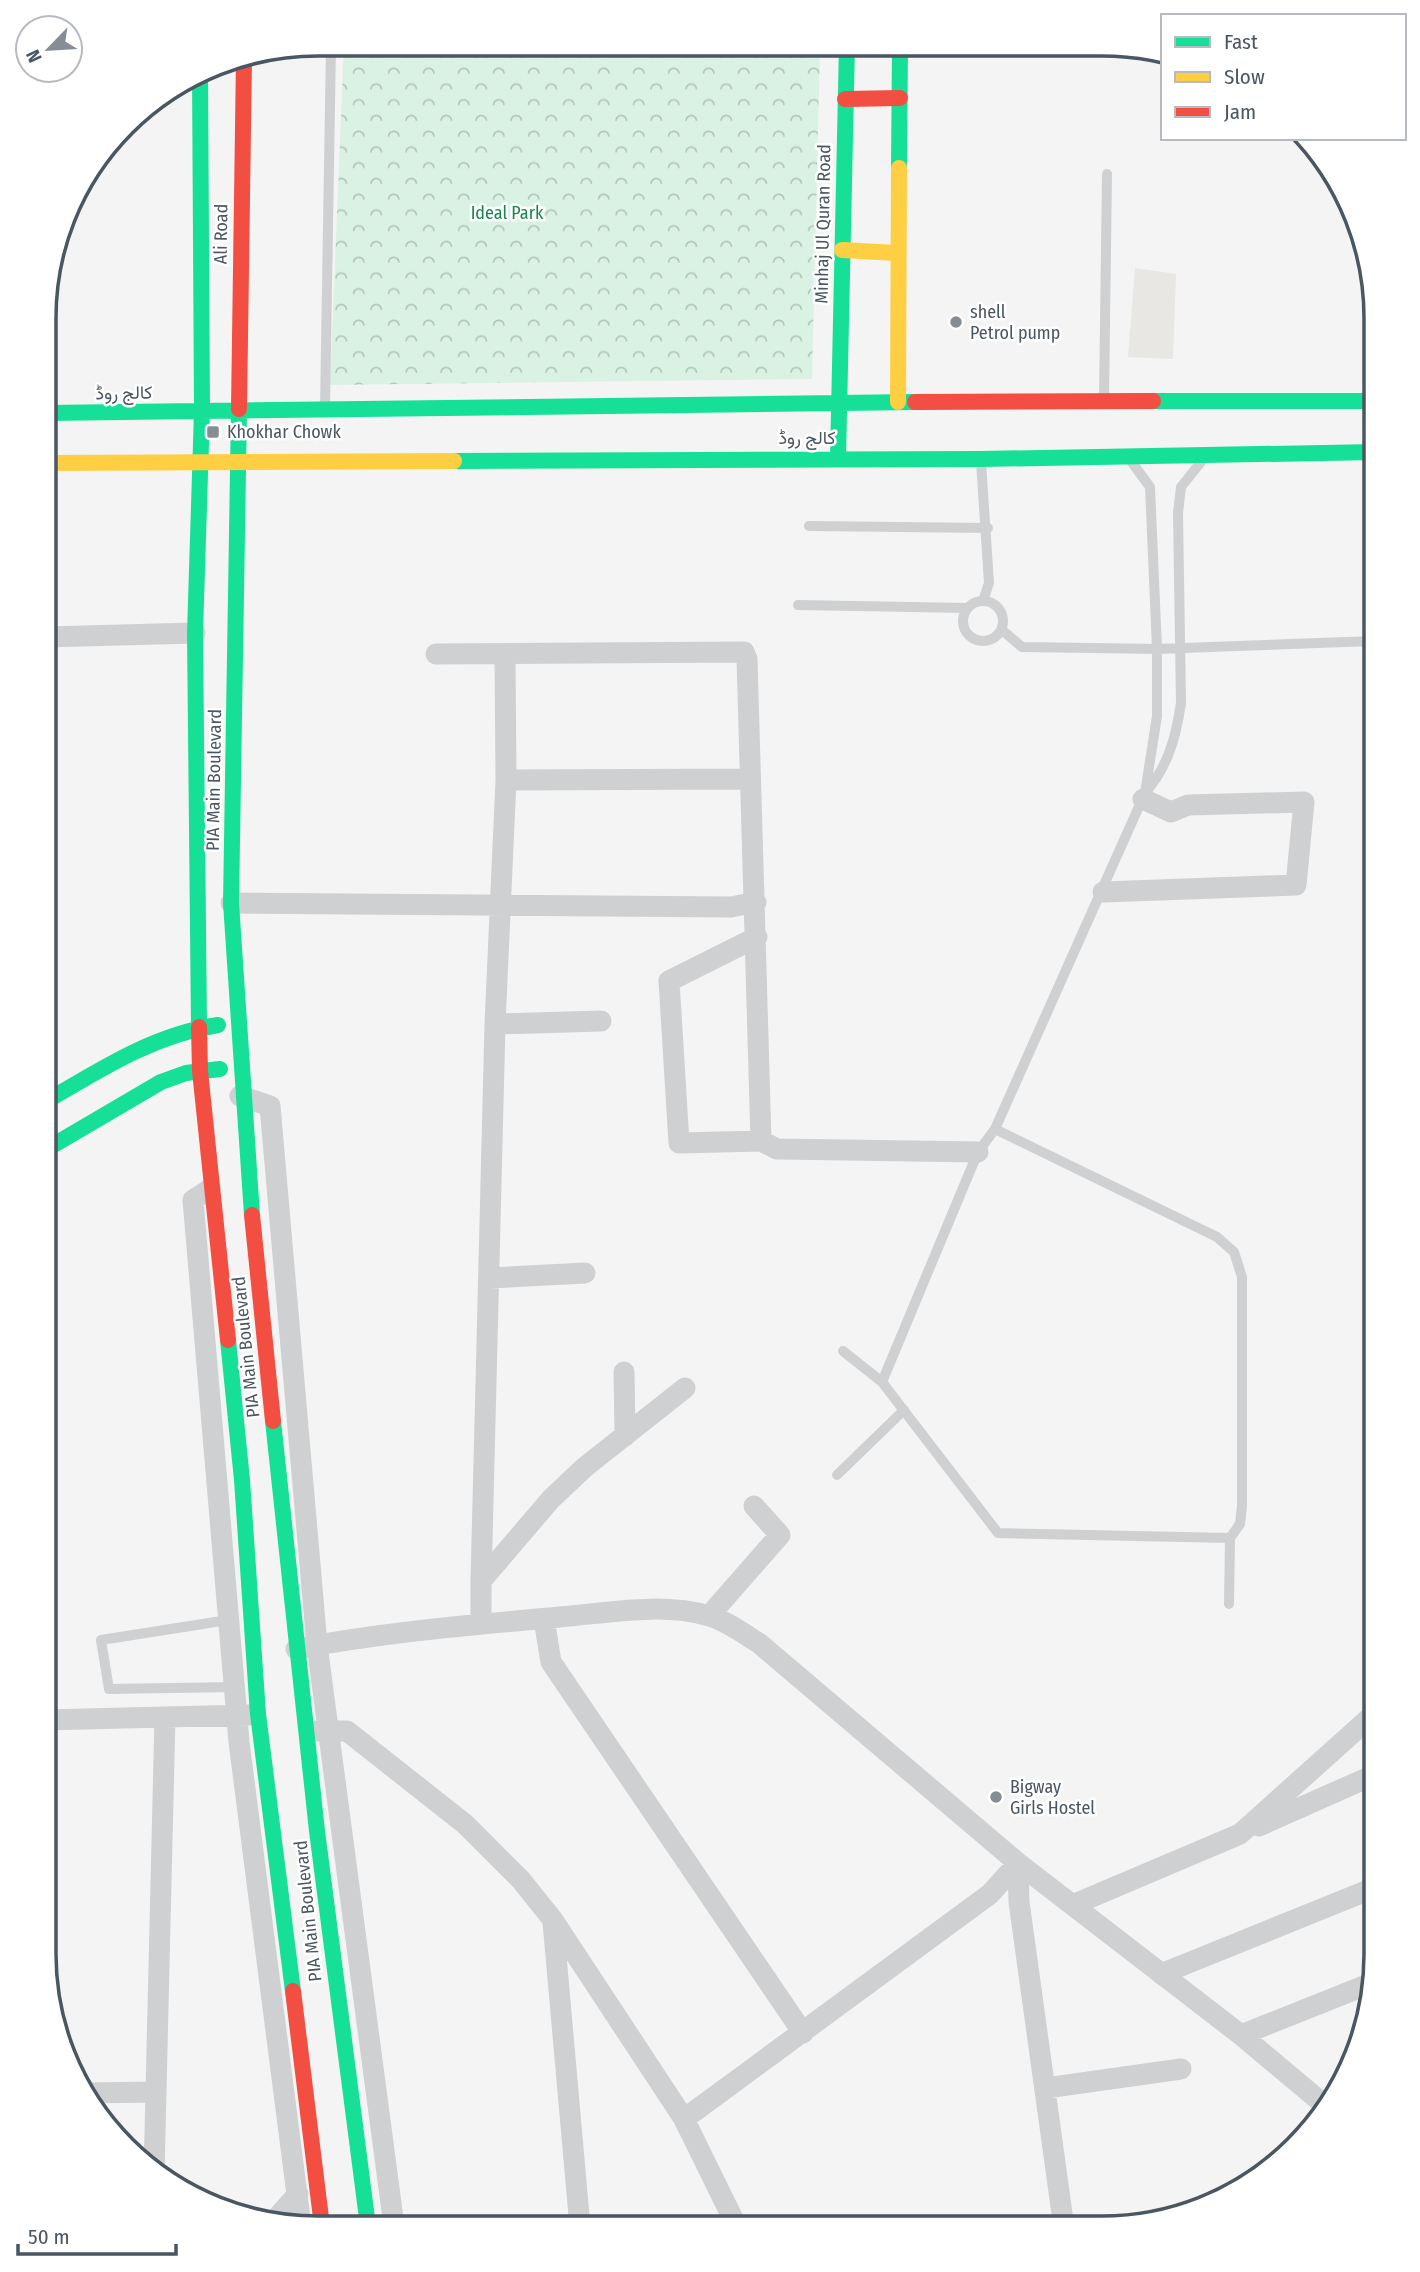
<svg xmlns="http://www.w3.org/2000/svg" width="1420" height="2272" font-family="'Fira Sans Condensed',Vazirmatn,sans-serif">
<defs>
<pattern id="park-crowns" width="20" height="18" patternUnits="userSpaceOnUse" patternTransform="scale(1.75)"><rect width="20" height="18" fill="#d9f2e3"/><path d="M2 6a3 3 0 1 1 6 0M12 15a3 3 0 1 1 6 0" fill="none" stroke="#b2c7bb"/></pattern>
</defs>
<rect width="100%" height="100%" fill="#f4f4f4"/>
<!-- commercial -->
<path fill="#e8e7e3" d="M 1135,268 L 1176,274 L 1173,359 L 1128,357 Z"/>
<!-- park -->
<path fill="url(#park-crowns)" d="M 344,44 L 820,45 L 812,379 L 330,385 Z"/>
<g fill="none" stroke-linecap="round" stroke-linejoin="round">
<!-- lane -->
<path stroke="#ced0d2" stroke-width="10" d="M 1104,399 L 1107,174
M 325,407 L 331,44
M 981,462 L 989,583 L 983,601
M 809,526 L 988,528
M963 621a20 20 0 1 1 40 0a20 20 0 1 1-40 0Z
M 798,605 L 967,608
M 1002,630 L 1022,647 L 1157,649 L 1373,641
M 1145,793 C 1168,767 1176,737 1181,703 L 1178,513 L 1181,487 L 1201,462
M 995,1129 L 1217,1237 L 1234,1252 L 1242,1277 L 1242,1506 L 1240,1524 L 1230,1538 L 1229,1604
M 843,1351 L 882,1382 L 978,1152 L 995,1129 L 1145,793 L 1157,716 L 1157,649 L 1150,487 L 1131,461
M 882,1382 L 998,1533 L 1230,1538
M 837,1475 L 904,1410
M 228,1620 L 101,1640 L 109,1689 L 234,1687"/>
<!-- street -->
<path stroke="#ced0d2" stroke-width="21" d="M 46,637 L 195,633
M 436,654 L 744,652 L 747,659 L 761,1141
M 506,780 L 750,779
M 1103,892 L 1296,885 L 1304,802 L 1188,805 L 1171,812 L 1143,799
M 231,903 L 731,907 L 756,902
M 757,937 L 669,981 L 679,1143 L 761,1141 L 777,1149 L 978,1152
M 495,1024 L 601,1021
M 240,1096 L 270,1106 L 317,1645 L 394,2226
M 210,1189 L 193,1200 L 239,1742 L 301,2226
M 490,1278 L 585,1273
M 624,1372 L 625,1436
M 481,1581 L 495,1024 L 506,780 L 505,654
M 709,1616 L 780,1535 L 754,1506
M 544,1619 L 551,1662 L 803,2033
M 481,1622 L 481,1581 L 551,1499 L 585,1467 L 685,1388
M 296,1649 C 383,1632 472,1625 560,1617 C 608,1613 662,1602 709,1616 C 727,1621 744,1634 760,1644 L 1018,1863 L 1241,2035 L 1327,2107
M 44,1720 L 165,1717
M 317,1731 L 347,1731 L 465,1824 L 521,1880 L 553,1920 L 684,2119 L 737,2227
M 1259,1826 L 1376,1774
M 1018,1863 L 1019,1902 L 1064,2228
M 1075,1904 L 1240,1834 L 1376,1712
M 553,1922 L 580,2227
M 1161,1974 L 1376,1887
M 1241,2035 L 1374,1982
M 1046,2088 L 1181,2069
M 84,2093 L 155,2092
M 684,2119 L 990,1894 L 1018,1863
M 154,2174 L 165,1717 L 249,1715
M 272,2223 L 298,2194"/>
<!-- fast -->
<path stroke="#16e098" stroke-width="16" d="M 899,168 L 900,45
M 1153,401 L 1376,401
M 239,409 L 231,903 L 252,1215
M 46,413 L 915,402
M 838,458 L 847,45
M 454,461 L 981,459 L 1376,452
M 199,1027 L 195,633 L 202,411 L 200,72
M 45,1102 C 101,1069 153,1035 218,1025
M 45,1150 L 161,1082 L 186,1073 L 220,1069
M 228,1340 L 242,1480 L 258,1714 L 293,1991
M 273,1421 L 317,1831 L 368,2226"/>
<!-- slow -->
<path stroke="#ffcf43" stroke-width="16" d="M 842,250 L 897,253
M 898,402 L 899,168
M 46,463 L 454,461"/>
<!-- jam -->
<path stroke="#f24e42" stroke-width="16" d="M 845,99 L 900,98
M 915,402 L 1153,401
M 239,409 L 244,58
M 199,1027 L 200,1071 L 228,1340
M 252,1215 L 273,1421
M 293,1991 L 322,2226"/>
</g>
<!-- markers -->
<g fill="#868d94" stroke="#fff" stroke-width="2.5">
<circle cx="956" cy="322" r="7"/>
<rect x="206" y="425" width="14" height="14" rx="3.5"/>
<circle cx="996" cy="1797" r="7"/>
</g>
<g text-anchor="middle" stroke-width="5" stroke-linejoin="round" paint-order="stroke">
<!-- park labels -->
<g font-size="18" fill="#17864f" stroke="#fff">
<text x="507" y="219">Ideal Park</text>
</g>
<!-- street labels -->
<g font-size="18" fill="#4a5661" stroke="#fff">
<text transform="translate(823 224) rotate(-89)" y="6">Minhaj Ul Quran Road</text>
<text transform="translate(221 234) rotate(-89)" y="6">Ali Road</text>
<text transform="translate(124 393) rotate(-1)" y="6">کالج روڈ</text>
<text x="807" y="444">کالج روڈ</text>
<text transform="translate(214 780) rotate(-89)" y="6">PIA Main Boulevard</text>
<text transform="translate(246 1347) rotate(-96)" y="6">PIA Main Boulevard</text>
<text transform="translate(308 1911) rotate(-96)" y="6">PIA Main Boulevard</text>
</g>
<!-- poi labels -->
<g font-size="18" fill="#4a5661" stroke="#fff" text-anchor="start">
<text x="970" y="318">shell<tspan x="970" dy="21">Petrol pump</tspan></text>
<text x="227" y="438">Khokhar Chowk</text>
<text x="1010" y="1793">Bigway<tspan x="1010" dy="21">Girls Hostel</tspan></text>
</g>
</g>
<!-- crop -->
<path d="M0 0H1420V2272H0ZM318 56H1102A262 262 0 0 1 1364 318V1954A262 262 0 0 1 1102 2216H318A262 262 0 0 1 56 1954V318A262 262 0 0 1 318 56Z" fill="#fff" fill-rule="evenodd"/>
<path fill="none" stroke="#4a5661" stroke-width="3.5" d="M318 56H1102A262 262 0 0 1 1364 318V1954A262 262 0 0 1 1102 2216H318A262 262 0 0 1 56 1954V318A262 262 0 0 1 318 56Z"/>
<!-- legend -->
<rect x="1161" y="14" width="245" height="126" fill="#ffffff" stroke="#b7bbc0" stroke-width="2"/>
<rect x="1175" y="37" width="35" height="10" fill="#16e098" stroke="#b7bbc0" stroke-width="2"/>
<text x="1224" y="49" font-size="21" fill="#4a5661">Fast</text>
<rect x="1175" y="72" width="35" height="10" fill="#ffcf43" stroke="#b7bbc0" stroke-width="2"/>
<text x="1224" y="84" font-size="21" fill="#4a5661">Slow</text>
<rect x="1175" y="107" width="35" height="10" fill="#f24e42" stroke="#b7bbc0" stroke-width="2"/>
<text x="1224" y="119" font-size="21" fill="#4a5661">Jam</text>
<!-- north arrow -->
<g transform="translate(49 49) rotate(245)"><circle r="33" fill="#ffffff" stroke="#b7bbc0" stroke-width="2"/>
<path d="M0-5L12 26L0 18L-12 26Z" fill="#868d94"/>
<text y="-10" font-size="19" font-weight="bold" text-anchor="middle" fill="#4a5661">N</text>
</g>
<!-- scale -->
<path d="M18 2244v10h158v-10" fill="none" stroke="#4a5661" stroke-width="3.5"/>
<text x="28" y="2244" font-size="21" fill="#4a5661" stroke="#ffffff" stroke-width="5" paint-order="stroke">50 m</text>
</svg>
